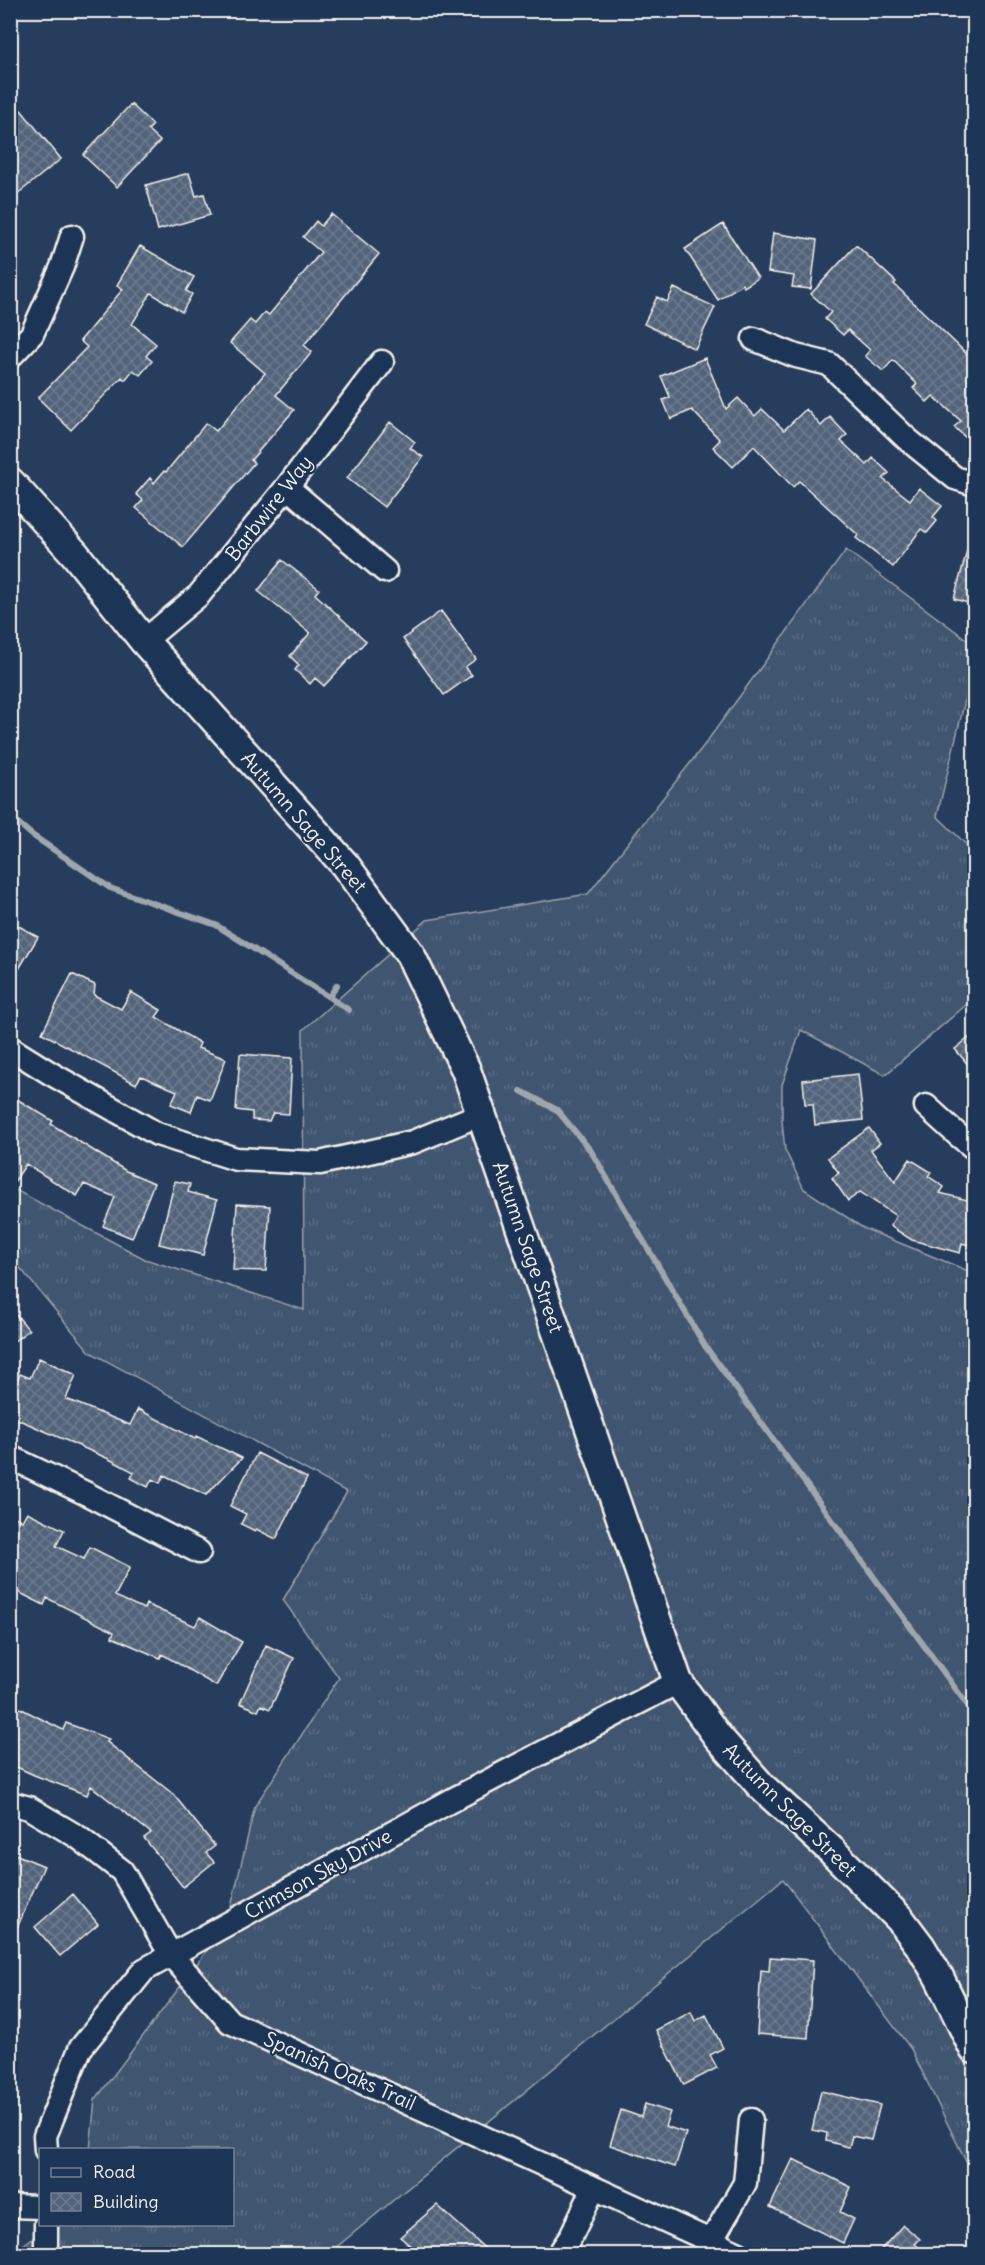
<svg xmlns="http://www.w3.org/2000/svg" width="985" height="2265" font-family="Delius,sans-serif">
<defs>
<pattern id="grass-tufts" width="24" height="20" patternUnits="userSpaceOnUse" patternTransform="scale(1.5)"><rect width="24" height="20" fill="#40546f"/><path d="M3 7l-1-3M5 7V3M7 7l1-3M15 17l-1-3M17 17v-4M19 17l1-3" fill="none" stroke="#5c6d84"/></pattern>
<pattern id="building-cross-hatch" width="8" height="8" patternUnits="userSpaceOnUse" patternTransform="scale(1.5)"><rect width="8" height="8" fill="#52647b"/><path d="M0 0l8 8M0 8l8-8" fill="none" stroke="#6c7b8e"/></pattern>
</defs>
<rect width="100%" height="100%" fill="#263d5d"/>
<filter id="ink" filterUnits="userSpaceOnUse"><feTurbulence type="fractalNoise" baseFrequency=".0167" numOctaves="2"/><feDisplacementMap in="SourceGraphic" scale="12" xChannelSelector="R" yChannelSelector="G"/><feConvolveMatrix kernelMatrix="1 2 1 2 8 2 1 2 1" color-interpolation-filters="sRGB"/></filter>
<g filter="url(#ink)">
<!-- grass -->
<path fill="url(#grass-tufts)" stroke="#9aa2ac" stroke-width="1.5" d="M 846,550 L 974,645 L 974,663 L 937,816 L 974,852 L 974,998 L 885,1075 L 801,1030 L 782,1085 L 782,1121 L 785,1150 L 804,1189 L 863,1228 L 966,1270 L 974,1271 L 974,2178 L 911,2049 L 783,1879 L 328,2254 L 11,2254 L 50,2225 L 232,2224 L 232,2150 L 90,2149 L 95,2100 L 227,1924 L 255,1806 L 339,1678 L 283,1600 L 347,1492 L 90,1352 L 11,1257 L 10,1187 L 145,1259 L 304,1310 L 303,1030 L 427,920 L 588,894 L 705,744 Z"/>
<g fill="none" stroke-linecap="round" stroke-linejoin="round">
<!-- stream -->
<path stroke="#9fa7ae" stroke-width="6" d="M 10,816 L 32,835 L 110,888 L 216,925 L 349,1010
M 329,997 L 337,985
M 521,1091 L 557,1110 L 591,1151 L 705,1346 L 974,1714"/>
</g>
<!-- building -->
<path fill="url(#building-cross-hatch)" stroke="#f4f1e8" stroke-width="1.5" d="M 131,104 L 153,125 L 148,130 L 160,141 L 117,187 L 83,155 Z
M 21,110 L 61,159 L 10,200 L 10,118 Z
M 189,173 L 196,196 L 204,194 L 210,215 L 158,230 L 146,185 Z
M 331,214 L 379,254 L 304,345 L 312,352 L 276,395 L 294,410 L 251,460 L 254,463 L 183,547 L 136,508 L 143,500 L 136,494 L 150,478 L 154,483 L 164,471 L 166,472 L 206,423 L 216,431 L 265,373 L 230,343 L 250,320 L 255,324 L 265,312 L 269,315 L 321,252 L 303,237 L 316,221 L 321,226 Z
M 723,224 L 758,278 L 744,287 L 742,284 L 718,300 L 685,249 Z
M 773,233 L 817,240 L 811,289 L 792,287 L 794,276 L 768,272 Z
M 856,245 L 896,282 L 894,284 L 970,357 L 967,360 L 975,367 L 975,446 L 954,427 L 961,421 L 933,396 L 927,402 L 913,388 L 917,384 L 893,360 L 883,371 L 865,356 L 870,350 L 848,330 L 843,335 L 825,319 L 831,312 L 811,294 Z
M 140,246 L 194,277 L 186,291 L 192,294 L 182,312 L 151,293 L 132,324 L 156,344 L 146,356 L 152,361 L 140,375 L 133,370 L 125,380 L 122,377 L 71,430 L 38,398 L 87,347 L 80,341 L 123,289 L 117,285 Z
M 674,288 L 715,307 L 695,349 L 644,324 L 657,297 L 667,302 Z
M 705,358 L 726,409 L 738,398 L 755,416 L 762,409 L 784,430 L 806,409 L 821,426 L 830,417 L 847,435 L 841,441 L 867,465 L 873,458 L 889,473 L 883,479 L 910,500 L 919,488 L 942,506 L 933,517 L 937,521 L 927,533 L 921,529 L 893,567 L 856,538 L 858,535 L 799,481 L 793,487 L 754,446 L 733,467 L 713,447 L 720,440 L 692,410 L 671,419 L 663,400 L 670,397 L 661,376 Z
M 390,422 L 415,442 L 410,448 L 423,457 L 384,507 L 347,478 Z
M 969,543 L 975,544 L 975,605 L 954,599 Z
M 282,560 L 319,589 L 315,594 L 366,641 L 324,686 L 315,678 L 310,684 L 295,670 L 299,665 L 290,656 L 310,633 L 258,591 Z
M 441,611 L 476,659 L 465,667 L 472,675 L 444,695 L 403,639 Z
M 10,921 L 38,937 L 10,984 Z
M 72,974 L 95,985 L 94,995 L 121,1009 L 131,992 L 161,1010 L 156,1017 L 200,1043 L 198,1048 L 226,1059 L 210,1100 L 197,1095 L 191,1112 L 171,1104 L 177,1091 L 141,1076 L 136,1084 L 42,1033 Z
M 975,1033 L 975,1073 L 955,1049 Z
M 240,1054 L 292,1058 L 289,1114 L 273,1113 L 269,1121 L 252,1120 L 252,1112 L 236,1110 Z
M 858,1074 L 863,1120 L 815,1125 L 813,1104 L 805,1104 L 803,1080 Z
M 10,1095 L 53,1121 L 51,1124 L 126,1171 L 154,1183 L 132,1238 L 103,1226 L 115,1197 L 84,1184 L 77,1196 L 26,1164 L 10,1188 Z
M 869,1128 L 880,1143 L 871,1150 L 895,1182 L 910,1159 L 931,1172 L 928,1176 L 944,1187 L 940,1193 L 975,1202 L 975,1247 L 962,1243 L 960,1253 L 912,1240 L 890,1226 L 896,1216 L 860,1192 L 848,1201 L 832,1178 L 839,1173 L 828,1158 Z
M 175,1181 L 190,1184 L 188,1192 L 217,1200 L 203,1255 L 159,1244 Z
M 237,1204 L 270,1206 L 266,1271 L 233,1270 Z
M 10,1307 L 29,1330 L 10,1344 Z
M 39,1358 L 76,1375 L 66,1399 L 130,1425 L 138,1409 L 195,1439 L 196,1436 L 242,1458 L 206,1495 L 164,1475 L 160,1483 L 152,1479 L 148,1487 L 131,1478 L 134,1472 L 109,1459 L 10,1416 L 10,1396 L 20,1374 L 30,1378 Z
M 257,1453 L 307,1478 L 276,1539 L 256,1529 L 255,1531 L 241,1524 L 246,1514 L 230,1506 Z
M 27,1512 L 64,1530 L 56,1546 L 84,1559 L 90,1547 L 130,1567 L 115,1596 L 144,1609 L 146,1604 L 195,1626 L 200,1617 L 242,1642 L 216,1686 L 162,1654 L 160,1658 L 112,1637 L 114,1632 L 47,1598 L 44,1605 L 10,1588 L 10,1514 L 22,1521 Z
M 266,1645 L 294,1658 L 270,1709 L 261,1705 L 258,1711 L 240,1703 Z
M 10,1703 L 63,1730 L 66,1723 L 109,1739 L 107,1742 L 173,1794 L 215,1846 L 206,1853 L 214,1862 L 183,1887 L 144,1838 L 151,1833 L 91,1786 L 87,1795 L 34,1775 L 10,1764 Z
M 10,1852 L 44,1866 L 10,1944 Z
M 73,1894 L 98,1924 L 60,1956 L 35,1927 Z
M 770,1957 L 813,1960 L 808,2038 L 757,2034 L 761,1970 L 769,1971 Z
M 691,2012 L 695,2021 L 706,2015 L 723,2048 L 710,2055 L 717,2068 L 684,2085 L 656,2030 Z
M 821,2091 L 880,2105 L 871,2140 L 852,2136 L 849,2147 L 826,2141 L 827,2133 L 812,2130 Z
M 645,2104 L 670,2112 L 665,2126 L 686,2133 L 675,2167 L 610,2145 L 621,2110 L 641,2117 Z
M 793,2159 L 851,2187 L 840,2212 L 854,2219 L 843,2243 L 770,2207 Z
M 437,2205 L 491,2254 L 420,2254 L 400,2237 Z
M 903,2225 L 920,2239 L 915,2244 L 927,2254 L 877,2254 Z"/>
<g fill="none" stroke-linecap="round" stroke-linejoin="round">
<!-- minor casing -->
<g stroke="#f4f1e8" stroke-width="27">
<path id="minor" d="M 754,339 L 796,356 L 829,364 L 907,439 L 955,478 L 974,484
M 10,357 L 32,334 L 62,267 L 72,236
M 287,487 L 385,571
M 144,641 L 199,595 L 287,487 L 382,362
M 10,1048 L 50,1073 L 157,1134 L 236,1159 L 320,1163 L 413,1142 L 481,1114
M 926,1106 L 959,1136 L 974,1148
M 10,1457 L 87,1494 L 199,1552
M 10,1803 L 29,1808 L 78,1837 L 122,1871 L 171,1955 L 230,2022 L 739,2254
M 46,2150 L 45,2136 L 80,2049 L 144,1970 L 454,1799 L 678,1682
M 10,2206 L 40,2207
M 46,2224 L 46,2254
M 711,2241 L 745,2183 L 751,2120
M 559,2254 L 570,2238 L 594,2188"/>
</g>
<!-- tertiary casing -->
<g stroke="#f4f1e8" stroke-width="33">
<path id="tertiary" d="M 10,482 L 75,554 L 144,641 L 345,865 L 410,954 L 466,1070 L 678,1682 L 718,1737 L 762,1787 L 831,1850 L 900,1919 L 921,1947 L 939,1977 L 974,2049"/>
</g>
<!-- minor -->
<use href="#minor" stroke="#1d3557" stroke-width="22"/>
<!-- tertiary -->
<use href="#tertiary" stroke="#1d3557" stroke-width="28"/>
</g>
</g>
<g text-anchor="middle" stroke-width="4.5" stroke-linejoin="round" paint-order="stroke">
<!-- street labels -->
<g font-size="20" fill="#f4f1e8" stroke="#1d3557">
<text transform="translate(269 508) rotate(-52)" y="7">Barbwire Way</text>
<text transform="translate(304 822) rotate(49)" y="7">Autumn Sage Street</text>
<text transform="translate(528 1247) rotate(71)" y="7">Autumn Sage Street</text>
<text transform="translate(790 1810) rotate(45)" y="7">Autumn Sage Street</text>
<text transform="translate(318 1874) rotate(-29)" y="7">Crimson Sky Drive</text>
<text transform="translate(340 2071) rotate(24)" y="7">Spanish Oaks Trail</text>
</g>
</g>
<!-- margin -->
<rect width="985" height="2265" fill="none" stroke="#1d3557" stroke-width="36"/>
<rect x="18" y="18" width="949" height="2229" fill="none" stroke="#f4f1e8" stroke-width="2" filter="url(#ink)"/>
<!-- legend -->
<rect x="39" y="2148" width="195" height="78" fill="#1d3557" stroke="#738091" stroke-width="1.5"/>
<rect x="51" y="2168" width="30" height="9" fill="#1d3557" stroke="#738091" stroke-width="1.5"/>
<text x="93" y="2178" font-size="18" fill="#f4f1e8">Road</text>
<rect x="51" y="2193" width="30" height="18" fill="url(#building-cross-hatch)" stroke="#738091" stroke-width="1.5"/>
<text x="93" y="2208" font-size="18" fill="#f4f1e8">Building</text>
</svg>
